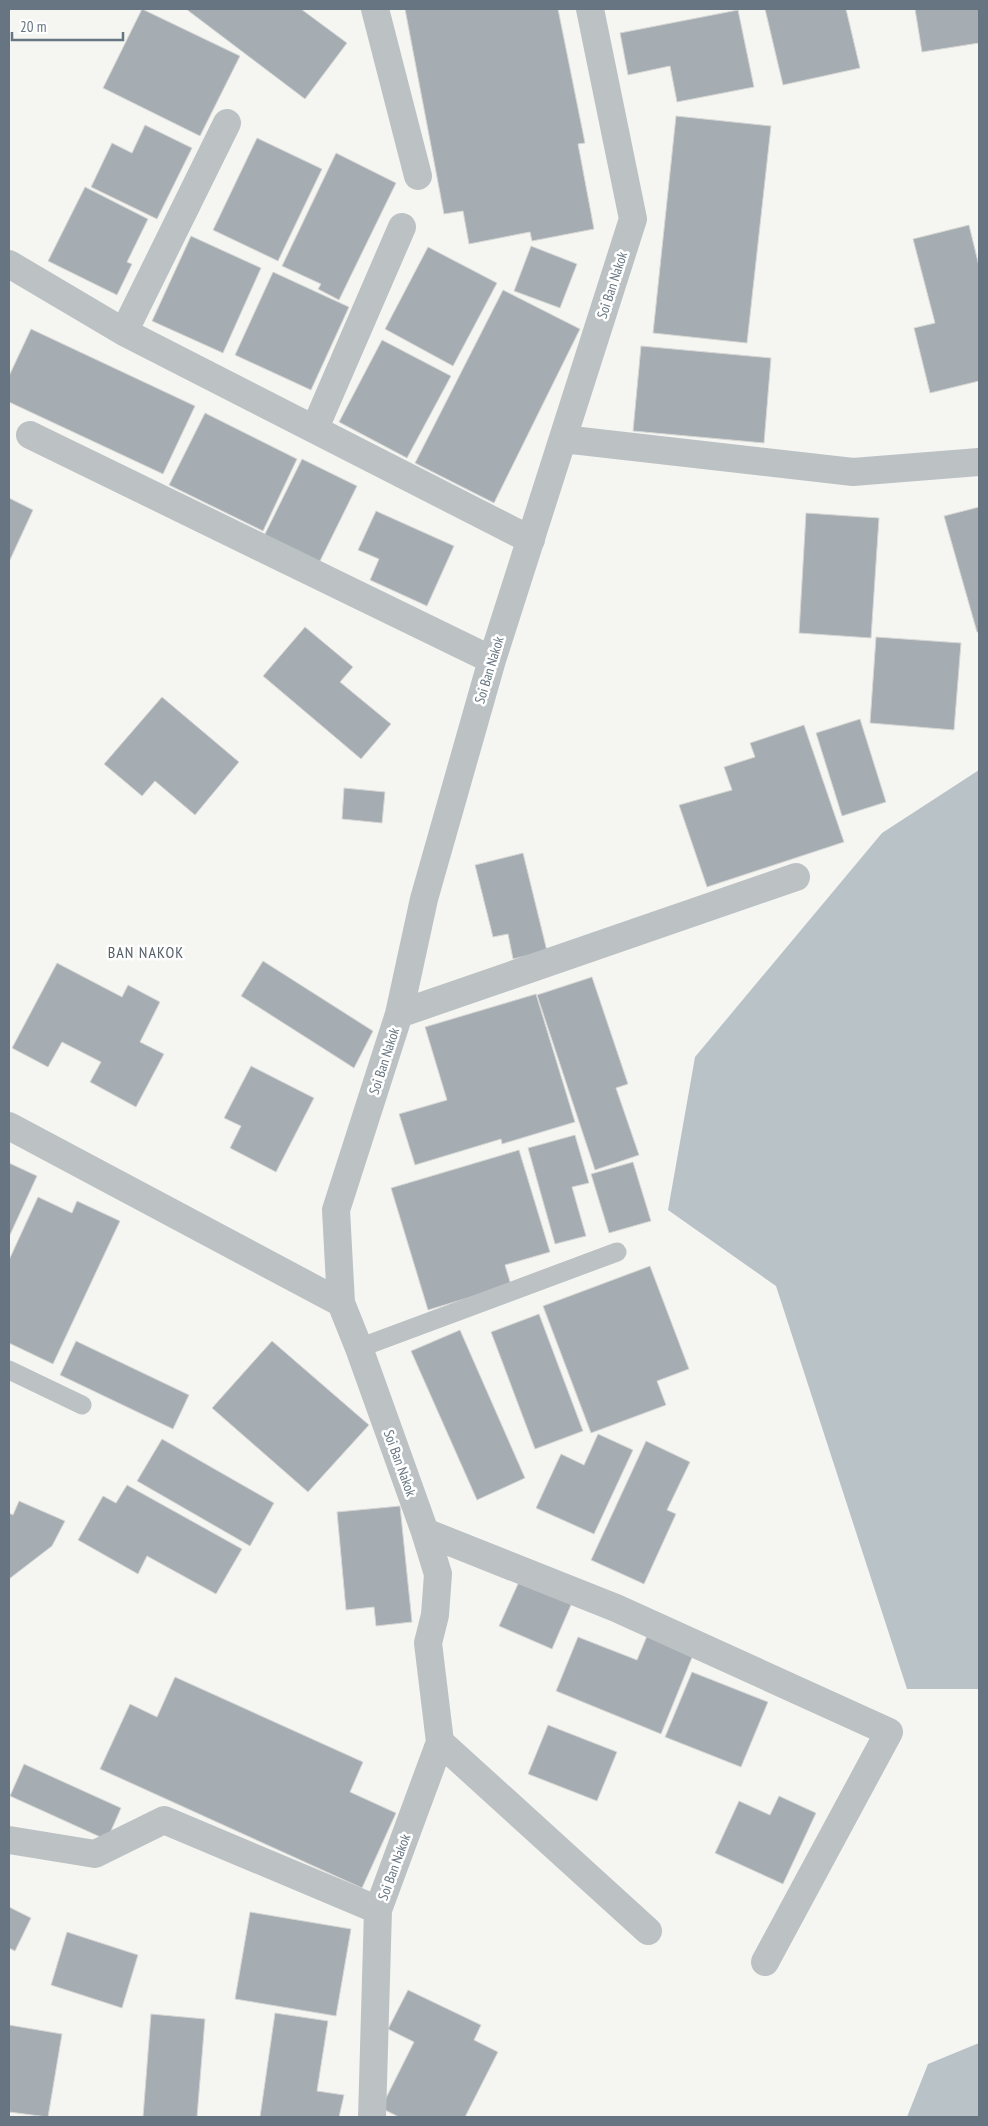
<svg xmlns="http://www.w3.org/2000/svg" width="988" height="2126" font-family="'PT Sans Narrow',sans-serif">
<rect width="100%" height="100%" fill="#f5f6f2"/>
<!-- water -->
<path fill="#b8c2c7" d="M 979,770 L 979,1689 L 907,1689 L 776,1286 L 668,1210 L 695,1057 L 882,833 Z
M 979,2043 L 979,2117 L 907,2117 L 928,2064 Z"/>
<!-- building -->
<path fill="#a5adb2" stroke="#d7d7d5" d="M 142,9 L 240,56 L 200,136 L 103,88 Z
M 186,9 L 301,9 L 347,43 L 305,99 Z
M 405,9 L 558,9 L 585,143 L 578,144 L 594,229 L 532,241 L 530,232 L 469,244 L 463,211 L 444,214 Z
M 765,9 L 846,9 L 860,68 L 783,85 Z
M 915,9 L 979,9 L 979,43 L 922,52 Z
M 738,10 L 754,87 L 677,102 L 670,66 L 628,75 L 620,33 Z
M 676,116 L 771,126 L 747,343 L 653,333 Z
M 145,125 L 192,148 L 157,219 L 91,187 L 112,143 L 132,153 Z
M 257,138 L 322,169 L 278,261 L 213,230 Z
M 336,153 L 396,183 L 339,300 L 318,289 L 321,284 L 282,266 Z
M 85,187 L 148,219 L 127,262 L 132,264 L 117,295 L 48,261 Z
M 969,225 L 979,266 L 979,381 L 930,393 L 914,328 L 935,323 L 913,239 Z
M 191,236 L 261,268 L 223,353 L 152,321 Z
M 531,246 L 577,264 L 560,308 L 514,291 Z
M 428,247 L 497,283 L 453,366 L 385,329 Z
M 273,272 L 349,307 L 311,390 L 235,355 Z
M 503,290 L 580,329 L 494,503 L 415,463 Z
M 31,329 L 195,406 L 163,474 L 9,402 L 9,376 Z
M 382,340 L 451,376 L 407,458 L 339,422 Z
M 641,346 L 771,358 L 764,443 L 633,431 Z
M 205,413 L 297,459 L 263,531 L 169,485 Z
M 302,459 L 357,486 L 318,565 L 263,538 Z
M 9,498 L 33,510 L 9,562 Z
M 979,507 L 979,632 L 977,632 L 944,516 Z
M 376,511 L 454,546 L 427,606 L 370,580 L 379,559 L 358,550 Z
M 806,513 L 879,518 L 871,638 L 799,633 Z
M 305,627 L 353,667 L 340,682 L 391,724 L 361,759 L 263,676 Z
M 876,637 L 961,643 L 954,730 L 870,723 Z
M 162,697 L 239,762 L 195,815 L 155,781 L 142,796 L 104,764 Z
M 860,719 L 886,802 L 842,816 L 816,733 Z
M 804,725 L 844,842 L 707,887 L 679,805 L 732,790 L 724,767 L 755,757 L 750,743 Z
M 344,788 L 385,792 L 382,823 L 342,819 Z
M 523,853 L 547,951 L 513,959 L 508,934 L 493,937 L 475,865 Z
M 263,961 L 373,1031 L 354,1068 L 241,996 Z
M 57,963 L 122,997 L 128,985 L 160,1002 L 140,1042 L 164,1054 L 136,1107 L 90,1082 L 101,1062 L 62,1042 L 48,1067 L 12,1048 Z
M 592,977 L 628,1084 L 616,1088 L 639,1155 L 595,1170 L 537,995 Z
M 536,994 L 575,1122 L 502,1144 L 501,1139 L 415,1165 L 399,1114 L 447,1100 L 425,1027 Z
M 251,1066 L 314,1098 L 276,1172 L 230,1148 L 241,1126 L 224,1118 Z
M 575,1135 L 589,1183 L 572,1187 L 586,1236 L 555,1244 L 528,1148 Z
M 519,1150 L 550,1252 L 505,1265 L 511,1285 L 428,1310 L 391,1188 Z
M 633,1162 L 651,1221 L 609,1233 L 591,1174 Z
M 9,1163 L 37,1176 L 9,1237 Z
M 38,1197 L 72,1213 L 77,1201 L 120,1221 L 53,1364 L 9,1343 L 9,1260 Z
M 650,1266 L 689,1369 L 657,1381 L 666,1405 L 591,1433 L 543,1306 Z
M 539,1314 L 583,1431 L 535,1449 L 491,1332 Z
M 460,1330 L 525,1478 L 477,1500 L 411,1351 Z
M 76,1341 L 189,1395 L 173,1429 L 60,1375 Z
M 272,1341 L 369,1425 L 308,1492 L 212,1408 Z
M 598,1434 L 633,1450 L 594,1534 L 536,1508 L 561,1454 L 584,1465 Z
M 162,1439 L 274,1503 L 250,1546 L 137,1481 Z
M 646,1441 L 690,1462 L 667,1510 L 676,1514 L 644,1584 L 591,1560 Z
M 127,1485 L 242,1549 L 216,1594 L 147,1556 L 138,1574 L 78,1540 L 103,1496 L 116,1503 Z
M 19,1501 L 65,1521 L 52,1546 L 9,1579 L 9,1513 L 13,1515 Z
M 400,1506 L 412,1622 L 376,1626 L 374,1607 L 346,1610 L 337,1512 Z
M 522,1575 L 574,1598 L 552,1649 L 499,1626 Z
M 647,1636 L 693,1655 L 661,1734 L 556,1691 L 578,1637 L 637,1660 Z
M 692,1672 L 768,1702 L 741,1767 L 665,1737 Z
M 175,1677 L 363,1762 L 350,1792 L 396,1813 L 362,1888 L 100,1769 L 130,1704 L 157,1717 Z
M 548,1725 L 617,1752 L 597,1801 L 528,1774 Z
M 24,1764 L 121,1808 L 107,1840 L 10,1796 Z
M 779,1796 L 816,1813 L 783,1884 L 715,1853 L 739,1801 L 770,1815 Z
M 9,1907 L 31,1918 L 15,1951 L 9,1948 Z
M 250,1912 L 351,1929 L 336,2016 L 235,1999 Z
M 67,1932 L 138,1955 L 122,2008 L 51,1985 Z
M 408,1990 L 481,2025 L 474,2040 L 498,2052 L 465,2117 L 399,2117 L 381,2108 L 414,2042 L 388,2029 Z
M 275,2013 L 328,2021 L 317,2091 L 344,2095 L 339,2117 L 260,2117 Z
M 151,2014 L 205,2019 L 197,2117 L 143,2117 Z
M 9,2025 L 62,2034 L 48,2117 L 9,2112 Z"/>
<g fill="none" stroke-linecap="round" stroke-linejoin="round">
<!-- service -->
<path stroke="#bcc1c4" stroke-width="19" d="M 359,1348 L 617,1252
M 9,1370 L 82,1405"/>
<!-- minor -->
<path stroke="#bcc1c4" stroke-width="28" d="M 375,9 L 418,176
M 9,264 L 124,332 L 531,540
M 124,332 L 227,123
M 315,428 L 402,227
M 30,435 L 492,660
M 563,439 L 853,472 L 979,462
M 399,1014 L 796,877
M 9,1126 L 341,1303
M 425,1532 L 616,1608 L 889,1732 L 765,1962
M 440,1742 L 648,1931
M 9,1840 L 95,1854 L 164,1820 L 378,1910
M 372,2117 L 378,1910 L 440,1742 L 428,1643 L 435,1615 L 438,1574 L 425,1532 L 359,1348 L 341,1303 L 336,1210 L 399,1014 L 424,899 L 492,660 L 633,219 L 590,9"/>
</g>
<g text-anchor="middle" stroke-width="5" stroke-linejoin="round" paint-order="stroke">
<!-- street labels -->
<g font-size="14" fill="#667581" stroke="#fff">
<text transform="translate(612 285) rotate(-72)" y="5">Soi Ban Nakok</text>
<text transform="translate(489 670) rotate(-73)" y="5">Soi Ban Nakok</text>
<text transform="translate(384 1061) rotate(-72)" y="5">Soi Ban Nakok</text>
<text transform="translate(400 1463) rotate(70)" y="5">Soi Ban Nakok</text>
<text transform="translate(394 1867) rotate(-70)" y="5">Soi Ban Nakok</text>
</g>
<!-- quarter labels -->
<g font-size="16" letter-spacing="1" fill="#545e67" stroke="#fff">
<text x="146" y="958">BAN NAKOK</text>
</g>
</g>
<!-- border -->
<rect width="988" height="2126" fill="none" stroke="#667581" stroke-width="20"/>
<!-- scale -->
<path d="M12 32v8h111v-8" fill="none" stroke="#667581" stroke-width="2.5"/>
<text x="20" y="32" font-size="15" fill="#667581" stroke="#ffffff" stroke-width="4" paint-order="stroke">20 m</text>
</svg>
